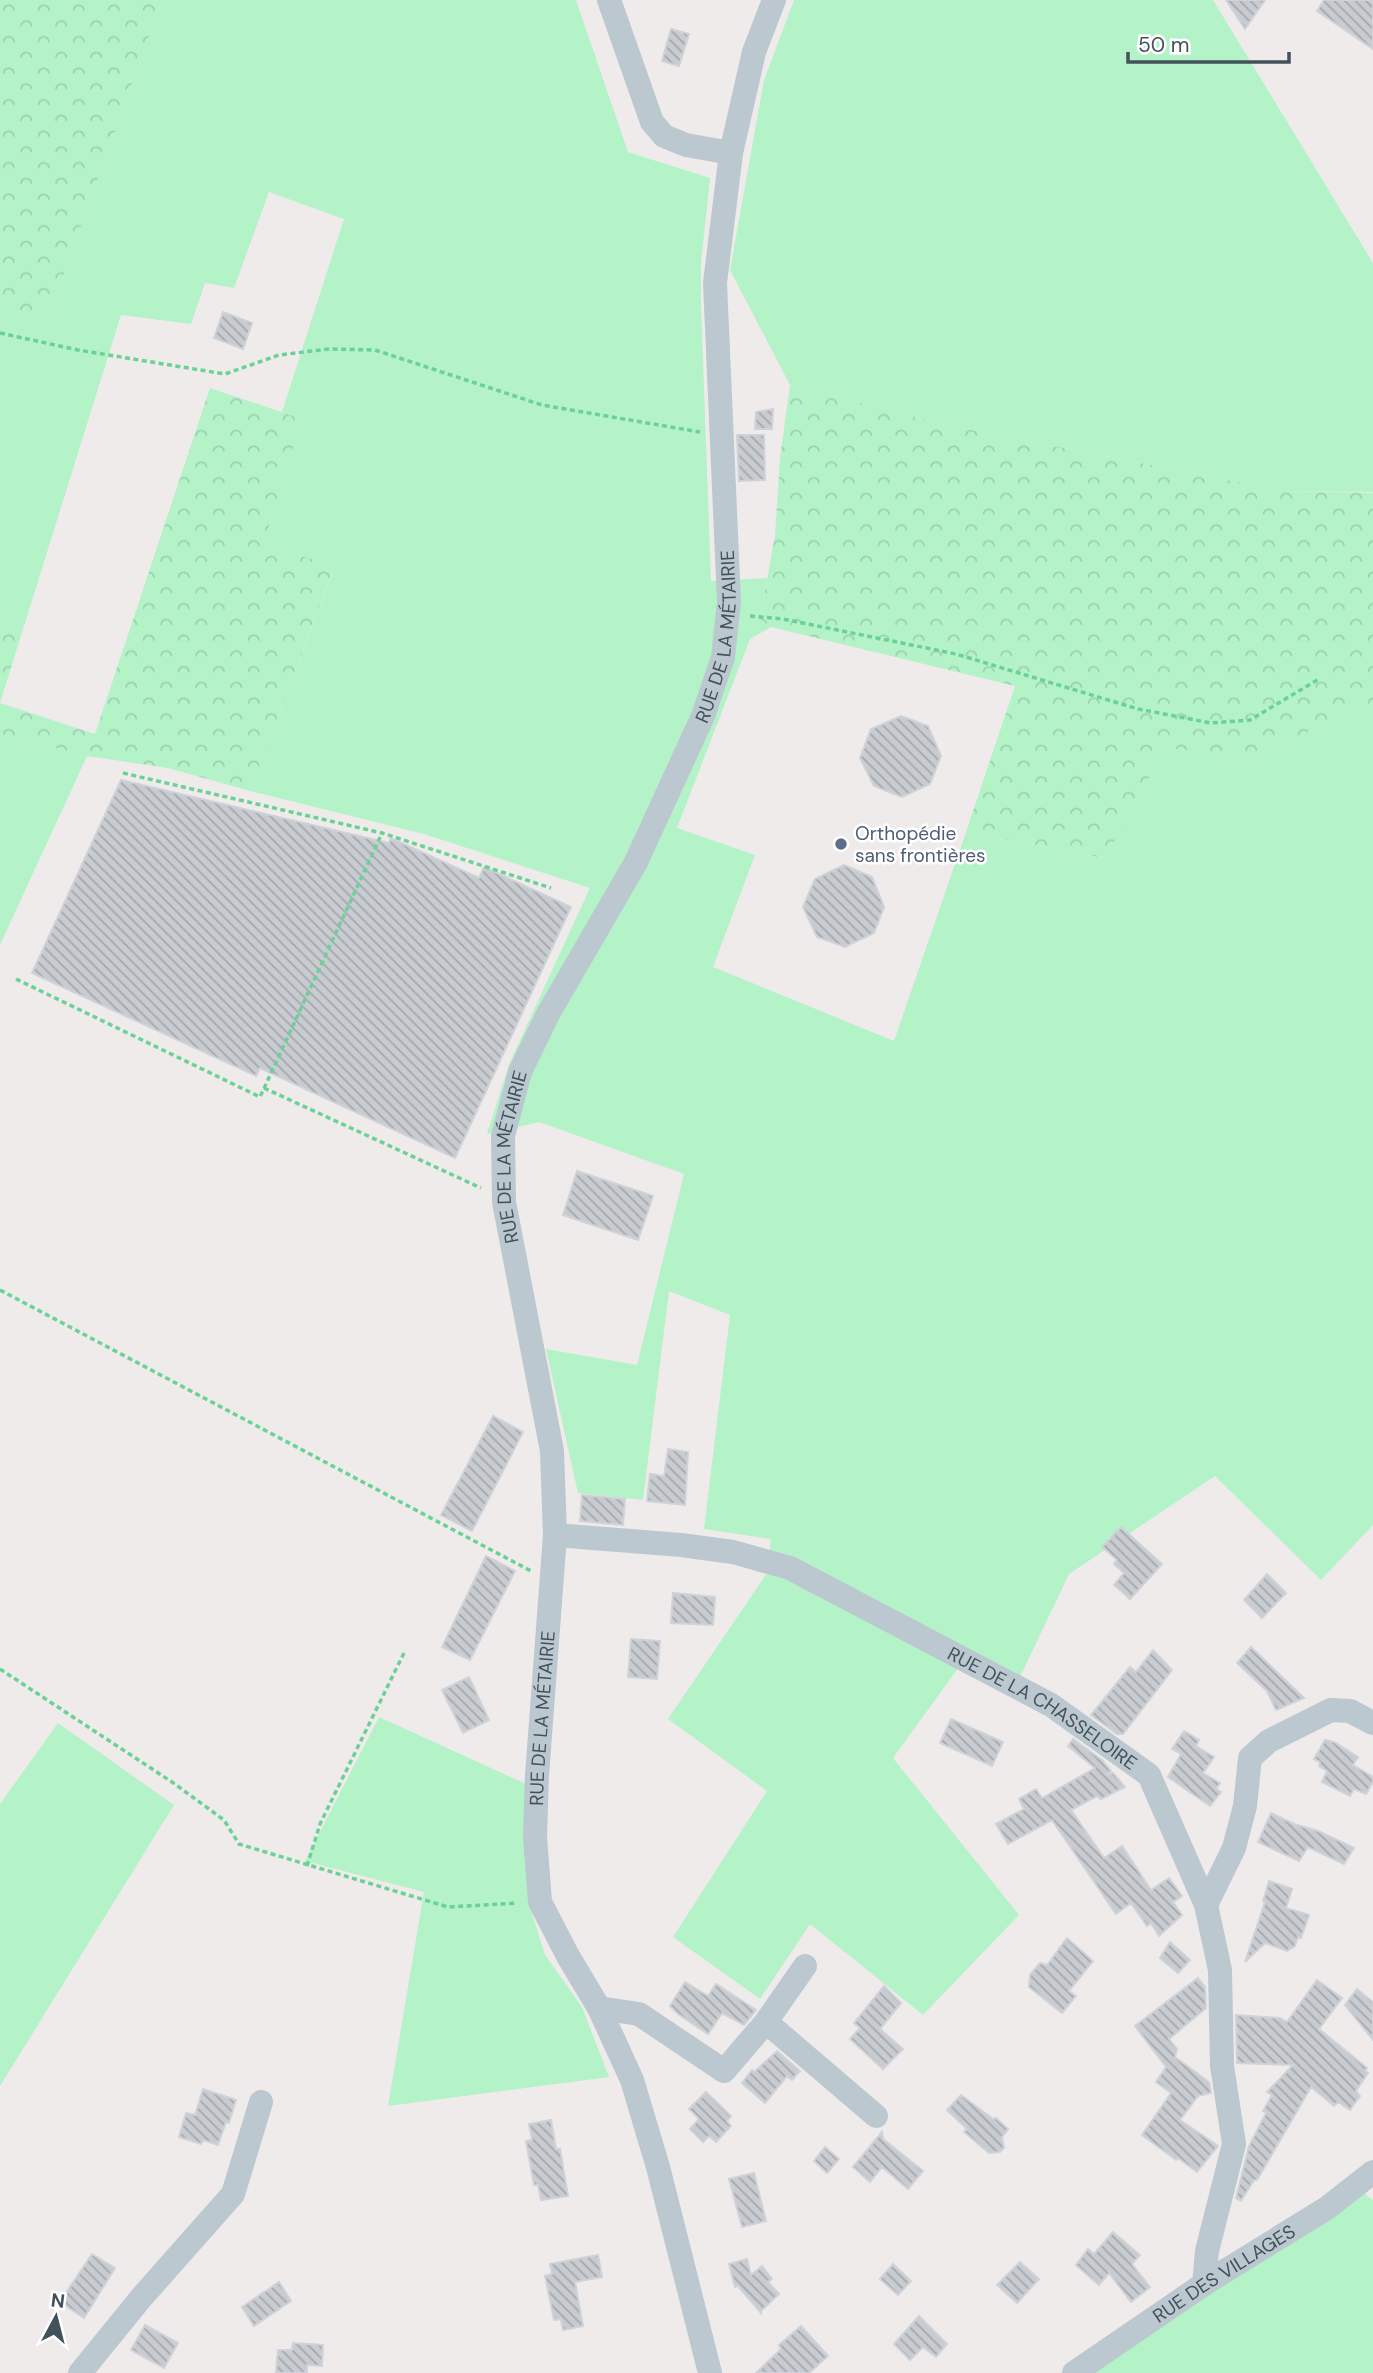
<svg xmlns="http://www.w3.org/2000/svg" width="1373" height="2373" font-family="'DM Sans',sans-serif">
<defs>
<pattern id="forest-crowns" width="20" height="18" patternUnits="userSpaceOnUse" patternTransform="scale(1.75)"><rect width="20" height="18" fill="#b4f2c8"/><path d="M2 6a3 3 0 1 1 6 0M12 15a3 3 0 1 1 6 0" fill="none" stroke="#9cd1ae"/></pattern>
<pattern id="building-back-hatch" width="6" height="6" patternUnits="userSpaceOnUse" patternTransform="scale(1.75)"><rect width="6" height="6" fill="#c8ccd1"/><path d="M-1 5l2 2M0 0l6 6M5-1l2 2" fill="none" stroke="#a4a8ad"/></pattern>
</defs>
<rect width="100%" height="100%" fill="#efebeb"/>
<!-- green -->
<path fill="#b4f2c8" d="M 162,0 L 576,0 L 628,152 L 710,178 L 701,263 L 701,304 L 711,581 L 767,578 L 760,619 L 771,627 L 750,639 L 677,828 L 755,855 L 713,967 L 894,1041 L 966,832 L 1103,858 L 1148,787 L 1153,747 L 1258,756 L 1346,714 L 1373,712 L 1373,1525 L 1321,1580 L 1215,1476 L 1069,1574 L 1019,1679 L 969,1653 L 893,1758 L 1019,1915 L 923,2015 L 810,1924 L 760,1999 L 673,1937 L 767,1791 L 668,1719 L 767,1573 L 771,1539 L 704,1529 L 730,1315 L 669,1291 L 643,1500 L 578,1493 L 546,1349 L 637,1365 L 684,1174 L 539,1122 L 487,1134 L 509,1064 L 590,888 L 424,834 L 250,791 L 334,568 L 264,543 L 301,419 L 282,412 L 344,219 L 269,192 L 234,288 L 205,283 L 191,324 L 121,315 L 24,626 L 0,619 L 0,321 L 50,313 Z
M 794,0 L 1213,0 L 1373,263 L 1373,492 L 1284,491 L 942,424 L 790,385 L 730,270 L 764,80 Z
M 0,734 L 87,756 L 0,945 Z
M 379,1717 L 526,1784 L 529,1904 L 545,1955 L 582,2007 L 609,2077 L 388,2106 L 424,1892 L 305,1861 Z
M 58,1723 L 174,1805 L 0,2086 L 0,1804 Z
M 1364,2193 L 1373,2200 L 1373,2373 L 1092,2373 L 1206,2294 Z"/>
<!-- forest -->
<path fill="url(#forest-crowns)" d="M 0,0 L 162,0 L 50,313 L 0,321 Z
M 790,385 L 942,424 L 1284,491 L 1373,493 L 1373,712 L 1346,714 L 1258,756 L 1153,747 L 1148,787 L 1104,858 L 966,832 L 1015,686 L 771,627 L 760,619 L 775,535 L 780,458 Z
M 210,388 L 302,419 L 264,543 L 334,567 L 250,791 L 168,768 L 87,756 L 0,734 L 0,619 L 24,626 L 0,703 L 95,734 Z"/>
<!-- building -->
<path fill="url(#building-back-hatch)" stroke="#cfd2d8" stroke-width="2" d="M 1226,0 L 1265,0 L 1245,29 Z
M 1324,0 L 1373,0 L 1373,49 L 1317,11 Z
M 671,29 L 689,34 L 679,66 L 662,61 Z
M 223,312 L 252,323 L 243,349 L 214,338 Z
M 773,409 L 772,429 L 755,429 L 756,412 Z
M 737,435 L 764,435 L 765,480 L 739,481 Z
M 901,716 L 928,726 L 941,756 L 930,784 L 902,797 L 874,786 L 860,758 L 871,729 Z
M 121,780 L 389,843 L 391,838 L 479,878 L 484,867 L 571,907 L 455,1158 L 260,1068 L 256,1076 L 32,973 Z
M 844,865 L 872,877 L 884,907 L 874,933 L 845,947 L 817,937 L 803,907 L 815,879 Z
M 577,1171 L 653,1196 L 638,1240 L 563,1215 Z
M 493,1416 L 523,1432 L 472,1531 L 441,1515 Z
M 668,1449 L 688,1452 L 685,1505 L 647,1501 L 650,1474 L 664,1476 Z
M 582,1495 L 625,1499 L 623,1525 L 580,1521 Z
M 1121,1527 L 1162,1564 L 1130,1599 L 1114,1585 L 1124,1573 L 1114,1564 L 1117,1560 L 1102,1547 Z
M 486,1556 L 515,1571 L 470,1660 L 442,1647 Z
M 1267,1574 L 1286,1593 L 1262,1618 L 1244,1600 Z
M 673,1593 L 715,1597 L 713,1625 L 671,1623 Z
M 631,1639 L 660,1641 L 657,1679 L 628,1677 Z
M 1251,1647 L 1304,1698 L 1276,1710 L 1267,1691 L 1237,1663 Z
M 1153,1650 L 1172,1670 L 1123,1734 L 1117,1734 L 1091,1715 L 1130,1667 L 1136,1672 Z
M 469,1677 L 489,1720 L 463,1733 L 442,1690 Z
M 951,1719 L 1003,1742 L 992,1766 L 940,1743 Z
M 1184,1731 L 1199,1740 L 1196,1746 L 1214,1757 L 1203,1773 L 1220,1783 L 1216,1789 L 1221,1792 L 1210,1806 L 1168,1777 L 1181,1754 L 1172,1749 Z
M 1073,1739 L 1102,1760 L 1111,1771 L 1107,1775 L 1113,1773 L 1125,1787 L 1101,1799 L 1097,1796 L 1071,1810 L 1104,1858 L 1122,1846 L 1151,1890 L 1169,1878 L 1182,1896 L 1173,1902 L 1182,1915 L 1159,1936 L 1151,1923 L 1147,1926 L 1131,1903 L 1116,1914 L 1052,1820 L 1008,1844 L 996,1824 L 1024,1809 L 1019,1799 L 1036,1789 L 1042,1798 L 1095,1768 L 1068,1746 Z
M 1325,1740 L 1334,1742 L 1358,1757 L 1353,1765 L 1373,1777 L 1373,1782 L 1366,1794 L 1354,1789 L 1350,1796 L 1322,1782 L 1327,1771 L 1319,1766 L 1320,1762 L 1314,1759 Z
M 1271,1813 L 1294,1824 L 1318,1831 L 1354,1848 L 1344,1864 L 1308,1847 L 1299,1861 L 1258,1842 Z
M 1269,1881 L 1292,1889 L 1286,1908 L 1309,1915 L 1301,1938 L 1298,1937 L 1295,1946 L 1287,1951 L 1265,1943 L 1245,1962 L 1265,1902 L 1263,1901 Z
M 1067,1938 L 1093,1961 L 1069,1991 L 1076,1996 L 1062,2013 L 1029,1987 L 1030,1975 L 1040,1963 L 1047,1965 Z
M 1170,1942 L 1190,1960 L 1178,1973 L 1160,1958 Z
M 1198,1978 L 1205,1987 L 1206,2008 L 1169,2039 L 1177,2049 L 1175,2057 L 1209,2082 L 1211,2093 L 1198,2096 L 1180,2120 L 1218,2146 L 1197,2172 L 1178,2158 L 1176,2160 L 1142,2135 L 1171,2093 L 1156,2082 L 1166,2067 L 1135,2026 Z
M 1317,1980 L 1342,1998 L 1319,2029 L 1367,2068 L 1365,2071 L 1368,2073 L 1356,2091 L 1360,2096 L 1350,2110 L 1338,2102 L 1334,2106 L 1311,2087 L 1257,2180 L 1254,2180 L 1241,2201 L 1236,2198 L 1249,2146 L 1266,2113 L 1263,2111 L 1272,2095 L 1267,2092 L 1293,2065 L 1237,2063 L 1236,2015 L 1280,2018 L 1287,2022 Z
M 685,1982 L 708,1996 L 716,1984 L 756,2010 L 744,2025 L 722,2013 L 708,2034 L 678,2014 L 670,2006 Z
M 884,1986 L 901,2003 L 880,2029 L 903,2049 L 883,2069 L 850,2039 L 860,2028 L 854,2023 Z
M 1357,1989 L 1373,2002 L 1373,2040 L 1345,2005 Z
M 777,2051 L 800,2071 L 792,2080 L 787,2076 L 765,2103 L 742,2083 L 752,2070 L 754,2072 Z
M 203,2089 L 236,2100 L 229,2123 L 226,2122 L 218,2145 L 203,2140 L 201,2144 L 179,2137 L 186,2113 L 195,2115 Z
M 706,2092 L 731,2116 L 727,2121 L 731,2126 L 716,2142 L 709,2136 L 703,2142 L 690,2129 L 699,2119 L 689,2109 Z
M 961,2095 L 993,2119 L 996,2118 L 1008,2129 L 1002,2137 L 1004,2148 L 1000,2152 L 989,2153 L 964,2132 L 967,2129 L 947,2110 Z
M 551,2120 L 556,2149 L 560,2149 L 568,2196 L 541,2200 L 538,2185 L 534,2185 L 526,2141 L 532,2140 L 529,2124 Z
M 882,2132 L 883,2139 L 923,2171 L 908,2189 L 882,2167 L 870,2182 L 853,2167 Z
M 825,2147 L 839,2159 L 827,2173 L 814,2161 Z
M 754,2173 L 766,2221 L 742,2227 L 729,2179 Z
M 1113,2232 L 1140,2255 L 1132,2264 L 1150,2287 L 1131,2302 L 1109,2273 L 1099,2285 L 1076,2265 L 1088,2249 L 1094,2254 Z
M 92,2254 L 115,2268 L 84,2318 L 60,2302 Z
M 598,2255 L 602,2277 L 575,2282 L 583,2326 L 563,2330 L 561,2319 L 554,2320 L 552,2310 L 545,2276 L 552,2274 L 550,2264 Z
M 747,2259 L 751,2275 L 762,2266 L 772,2279 L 768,2282 L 779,2294 L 761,2311 L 761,2313 L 738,2286 L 735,2287 L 732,2276 L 729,2264 Z
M 1020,2262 L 1039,2279 L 1017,2303 L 997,2285 Z
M 893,2264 L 911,2281 L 898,2295 L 880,2279 Z
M 279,2282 L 291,2301 L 254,2326 L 242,2307 Z
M 919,2316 L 947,2344 L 936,2357 L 923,2347 L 910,2360 L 894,2344 Z
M 145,2325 L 178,2343 L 164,2368 L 131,2350 Z
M 801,2326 L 828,2356 L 809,2373 L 756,2373 L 781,2349 L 779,2345 Z
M 293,2343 L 323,2345 L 322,2366 L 307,2365 L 307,2373 L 276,2373 L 278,2350 L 292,2350 Z"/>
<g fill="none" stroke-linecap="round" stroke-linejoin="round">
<!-- path -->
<path stroke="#6ad297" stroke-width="3.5" stroke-dasharray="5 3.5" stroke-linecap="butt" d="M 0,333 L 78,350 L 225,374 L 279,355 L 329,349 L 375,350 L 542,405 L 700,432
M 750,616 L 783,619 L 956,654 L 1138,709 L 1211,723 L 1250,720 L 1319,679
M 123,773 L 382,833 L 551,888
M 16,979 L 260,1097 L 382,833
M 264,1088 L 481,1188
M 0,1290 L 531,1571
M 0,1669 L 172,1782 L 224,1820 L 239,1844 L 448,1907 L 517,1903
M 307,1866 L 320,1824 L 404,1653"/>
<!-- minor -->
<g stroke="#bbc8d0" stroke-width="24">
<path d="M 609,0 L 652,122 L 664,136 L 686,145 L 731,153"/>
<path id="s1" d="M 555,1535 L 681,1545 L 733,1552 L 790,1568 L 1051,1705 L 1149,1775 L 1206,1905 L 1220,1970 L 1222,2066 L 1234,2144 L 1207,2251 L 1204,2284"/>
<path d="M 1206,1905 L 1234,1848 L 1245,1806 L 1250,1758 L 1269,1741 L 1331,1710 L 1350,1711 L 1373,1723"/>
<path d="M 599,2008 L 639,2014 L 724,2071 L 766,2022 L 876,2116"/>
<path d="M 766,2022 L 805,1966"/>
<path d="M 80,2373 L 141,2298 L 233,2194 L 261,2102"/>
<path id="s2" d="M 710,2373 L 658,2167 L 632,2080 L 599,2008 L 568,1956 L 540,1902 L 535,1837 L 537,1775 L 555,1535 L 552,1451 L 504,1202 L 503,1136 L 520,1072 L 548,1014 L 636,862 L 703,716 L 723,657 L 729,602 L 715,283 L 731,153 L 754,52 L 774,0"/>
<path id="s3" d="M 1074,2373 L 1204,2284 L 1327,2208 L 1373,2172"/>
</g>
</g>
<!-- markers -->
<circle fill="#5c6f8a" stroke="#fff" stroke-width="2.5" cx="841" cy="844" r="7"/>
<g text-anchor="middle" stroke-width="5" stroke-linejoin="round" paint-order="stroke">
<!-- street labels -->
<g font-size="19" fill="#43515a" stroke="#fff">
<text dy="7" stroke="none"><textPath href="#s2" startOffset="1824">RUE DE LA MÉTAIRIE</textPath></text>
<text dy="7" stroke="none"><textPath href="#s2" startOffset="1255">RUE DE LA MÉTAIRIE</textPath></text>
<text dy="7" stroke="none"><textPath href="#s1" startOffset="527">RUE DE LA CHASSELOIRE</textPath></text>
<text dy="7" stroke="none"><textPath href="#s2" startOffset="688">RUE DE LA MÉTAIRIE</textPath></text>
<text dy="7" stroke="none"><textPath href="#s3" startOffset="180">RUE DES VILLAGES</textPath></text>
</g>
<!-- service labels -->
<g font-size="19" fill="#4e5e75" stroke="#fff" text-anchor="start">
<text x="855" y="840">Orthopédie<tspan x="855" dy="22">sans frontières</tspan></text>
</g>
</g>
<!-- north arrow -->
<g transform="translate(56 2317) rotate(7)" stroke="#ffffff" stroke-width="5" paint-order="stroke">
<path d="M0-5L12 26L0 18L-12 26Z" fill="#43515a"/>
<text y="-10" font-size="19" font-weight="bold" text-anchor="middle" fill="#43515a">N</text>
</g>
<!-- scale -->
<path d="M1128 52v10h161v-10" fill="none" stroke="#43515a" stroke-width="3.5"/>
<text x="1138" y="52" font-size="21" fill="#43515a" stroke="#ffffff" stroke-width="5" paint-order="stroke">50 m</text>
</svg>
